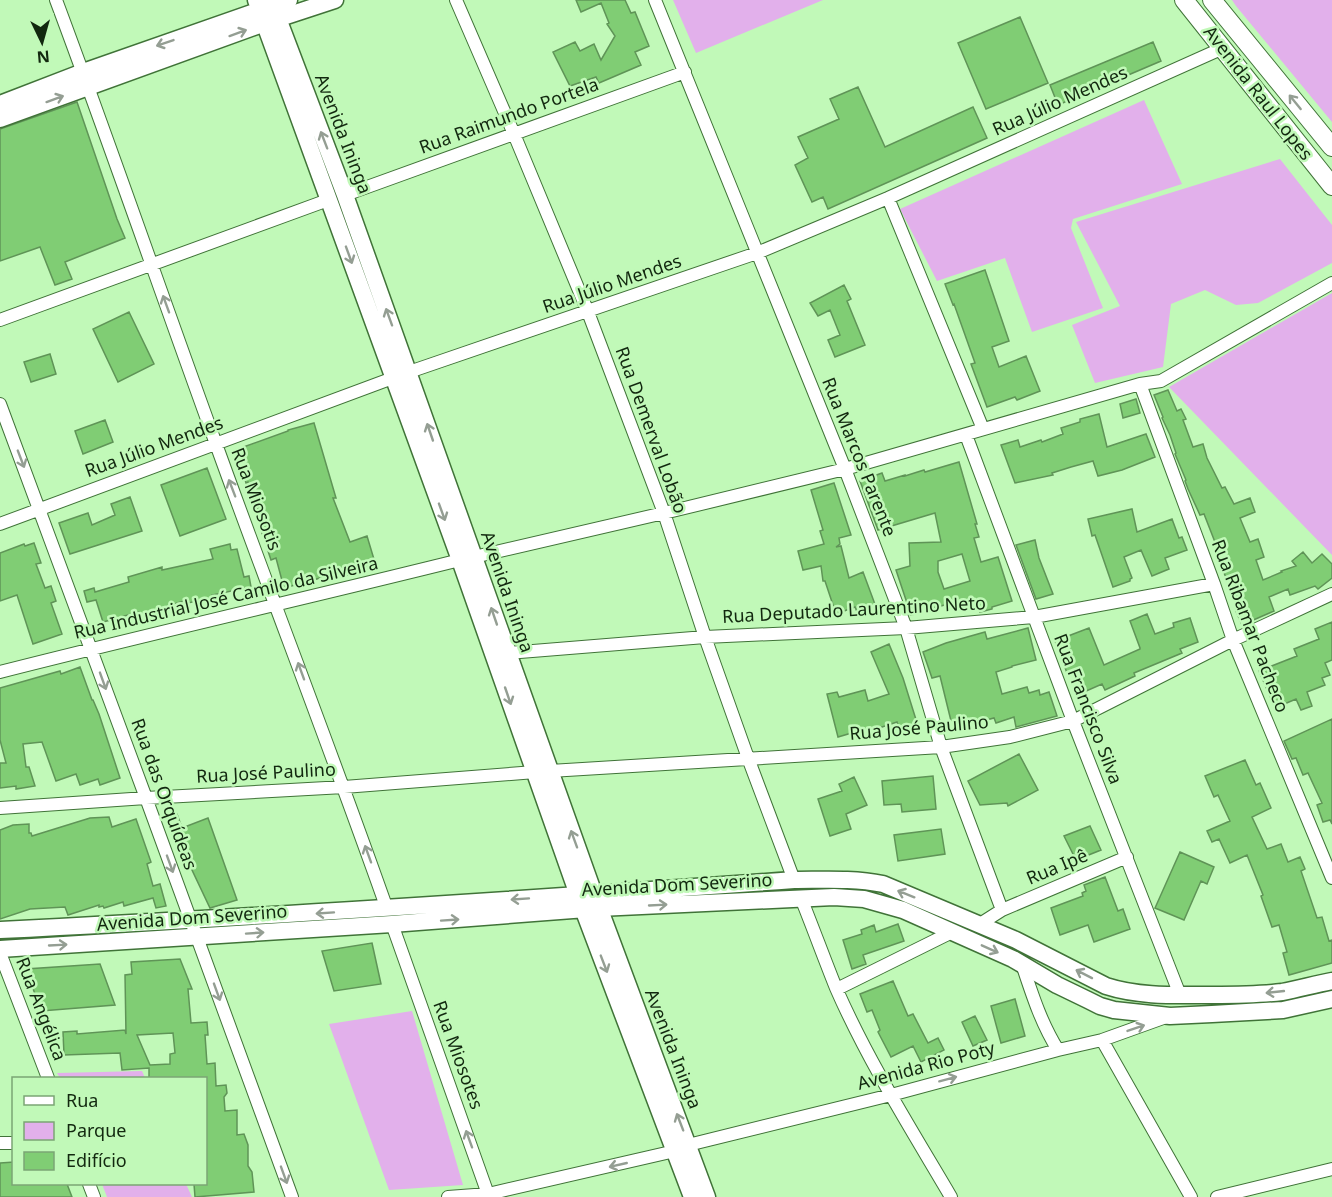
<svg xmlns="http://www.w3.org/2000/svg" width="1332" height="1197" font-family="'Noto Sans',sans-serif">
<rect width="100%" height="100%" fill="#c1f9b8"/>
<!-- green -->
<path fill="#e2b0eb" d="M 673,0 L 823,0 L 696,53 Z
M 1232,0 L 1332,0 L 1332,122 L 1236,6 Z
M 1144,100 L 1182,184 L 1073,219 L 1071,228 L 1103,308 L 1032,332 L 1005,258 L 937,281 L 900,209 Z
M 1280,159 L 1332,225 L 1332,263 L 1258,303 L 1236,305 L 1205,290 L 1171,304 L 1163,367 L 1095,383 L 1072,325 L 1120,306 L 1076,222 Z
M 1332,293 L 1332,555 L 1169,387 Z
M 412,1011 L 463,1185 L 389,1190 L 329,1024 Z
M 142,1071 L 145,1078 L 60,1078 L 57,1073 Z
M 102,1184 L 186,1184 L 192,1197 L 107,1197 Z"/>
<!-- building -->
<path fill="#80cd74" stroke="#5f9457" stroke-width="1.5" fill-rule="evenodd" d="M 576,0 L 625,0 L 631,13 L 635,12 L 649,46 L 635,52 L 641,65 L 599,83 L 596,77 L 570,86 L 553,52 L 575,42 L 580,51 L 594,44 L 601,60 L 615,36 L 607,24 L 609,23 L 601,3 L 581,12 Z
M 1020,17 L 1048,83 L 986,109 L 958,43 Z
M 1153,42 L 1161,61 L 1058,105 L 1050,85 Z
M 858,87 L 885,147 L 973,107 L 987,138 L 828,209 L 823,197 L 812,202 L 795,165 L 808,158 L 798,137 L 839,119 L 830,99 Z
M 77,102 L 117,219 L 125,238 L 65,262 L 72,279 L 55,285 L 40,247 L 0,261 L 0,129 Z
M 985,270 L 1009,341 L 992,347 L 999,367 L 1026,356 L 1040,391 L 1017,400 L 1015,397 L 987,407 L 971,364 L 975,363 L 954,304 L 953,305 L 945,284 Z
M 844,285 L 851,299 L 847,301 L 865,345 L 835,357 L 828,340 L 840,335 L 830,310 L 818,316 L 810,303 Z
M 129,312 L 154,364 L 118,382 L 93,329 Z
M 50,354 L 56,374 L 31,382 L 24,362 Z
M 1168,390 L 1177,411 L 1181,409 L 1186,419 L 1183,420 L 1193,447 L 1203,444 L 1207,458 L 1222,488 L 1225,487 L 1234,504 L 1250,498 L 1255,512 L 1240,518 L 1250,542 L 1258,539 L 1264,557 L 1256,560 L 1263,580 L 1282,572 L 1281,571 L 1296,566 L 1292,561 L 1303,552 L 1312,563 L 1322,554 L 1332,564 L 1332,578 L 1318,589 L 1315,586 L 1290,595 L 1288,589 L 1269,597 L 1274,611 L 1242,625 L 1236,611 L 1239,609 L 1217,556 L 1220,555 L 1204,514 L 1200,515 L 1188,489 L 1185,481 L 1186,480 L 1175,454 L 1176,453 L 1170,435 L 1162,418 L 1163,417 L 1154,395 Z
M 1136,399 L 1140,413 L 1123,418 L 1120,404 Z
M 1099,414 L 1107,447 L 1146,434 L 1155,457 L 1122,470 L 1098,476 L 1093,461 L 1071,467 L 1052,473 L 1053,475 L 1015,483 L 1001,445 L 1018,440 L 1020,447 L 1041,440 L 1042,442 L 1063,434 L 1061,428 L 1080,422 L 1080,419 Z
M 105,420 L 113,442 L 83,454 L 75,431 Z
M 314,423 L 336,498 L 333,498 L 350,542 L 367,536 L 376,566 L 344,576 L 342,572 L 284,588 L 276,558 L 271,560 L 261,530 L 264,529 L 248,482 L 246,483 L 235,450 L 288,431 L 288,430 Z
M 959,462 L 977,524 L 975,524 L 979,537 L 974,538 L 981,562 L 998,557 L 1012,601 L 992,607 L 992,609 L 980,612 L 976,599 L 952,606 L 951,603 L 911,615 L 896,570 L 910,566 L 909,543 L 941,542 L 935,513 L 878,530 L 860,481 L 882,473 L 885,481 L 905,475 L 905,476 L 924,470 L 925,472 ZM 962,554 L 970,581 L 944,589 L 938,572 L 938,561 Z
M 207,468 L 226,519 L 180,536 L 161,485 Z
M 834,483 L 851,535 L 839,538 L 840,544 L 836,547 L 841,546 L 849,578 L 863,572 L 876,607 L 858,614 L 855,607 L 836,614 L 825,581 L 823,581 L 821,566 L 803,570 L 798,551 L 824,544 L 820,531 L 823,530 L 811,490 Z
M 130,497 L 142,531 L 70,554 L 59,523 L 88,513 L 92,525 L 115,515 L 111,504 Z
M 1132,509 L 1137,532 L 1172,519 L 1179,538 L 1182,537 L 1187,550 L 1165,558 L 1169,569 L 1152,576 L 1141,550 L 1124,557 L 1132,578 L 1130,579 L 1130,581 L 1113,587 L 1095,535 L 1092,536 L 1088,519 Z
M 1035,540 L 1039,558 L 1053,594 L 1036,599 L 1016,545 Z
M 34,543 L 41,563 L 36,564 L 45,588 L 51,586 L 56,601 L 51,603 L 62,634 L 33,644 L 17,595 L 0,601 L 0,553 L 24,544 L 25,546 Z
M 230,544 L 231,550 L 237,549 L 244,577 L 249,576 L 251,587 L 212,595 L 212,598 L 188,603 L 187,600 L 140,615 L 139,612 L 103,622 L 96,600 L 87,602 L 84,591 L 94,588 L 95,592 L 129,582 L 128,577 L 162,567 L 162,570 L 213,559 L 210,549 Z
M 1147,614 L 1155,634 L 1174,627 L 1173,623 L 1190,618 L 1198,642 L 1180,649 L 1182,653 L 1134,673 L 1135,676 L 1105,690 L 1102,684 L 1084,692 L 1074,670 L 1067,673 L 1055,641 L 1089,628 L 1104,665 L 1140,649 L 1140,648 L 1130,621 Z
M 1332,622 L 1332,660 L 1325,663 L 1330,675 L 1322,678 L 1325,685 L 1307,692 L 1312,706 L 1301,710 L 1296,699 L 1275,708 L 1259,671 L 1297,656 L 1294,649 L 1319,639 L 1315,629 Z
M 1028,628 L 1036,660 L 1012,666 L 1012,667 L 996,672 L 1002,694 L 1027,687 L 1029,693 L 1039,690 L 1040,695 L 1049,692 L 1057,716 L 1016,727 L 1014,717 L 996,723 L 994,718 L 953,729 L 940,676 L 932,678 L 923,652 L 946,643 L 985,632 L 987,639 Z
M 889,644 L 903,678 L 918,726 L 900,731 L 897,722 L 876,729 L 877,733 L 857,739 L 855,732 L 838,737 L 827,694 L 837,692 L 839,697 L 865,690 L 868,701 L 889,694 L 871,652 Z
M 80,667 L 92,700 L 93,700 L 99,714 L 120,778 L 100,785 L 98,779 L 80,785 L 76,774 L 56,781 L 42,742 L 23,744 L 26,767 L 29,767 L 35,786 L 16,789 L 16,786 L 0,788 L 0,763 L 6,763 L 0,740 L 0,688 L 60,671 L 61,674 Z
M 1332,719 L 1332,824 L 1330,820 L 1323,822 L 1317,805 L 1322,803 L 1308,773 L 1303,775 L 1296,758 L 1292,759 L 1284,741 Z
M 1019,754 L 1038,790 L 1008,806 L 1007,803 L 980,805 L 968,781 Z
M 1245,760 L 1256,785 L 1260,783 L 1271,808 L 1252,817 L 1267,849 L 1281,844 L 1288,862 L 1300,857 L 1305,869 L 1301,871 L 1317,918 L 1322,917 L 1329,941 L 1332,940 L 1332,963 L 1289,975 L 1283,953 L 1287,952 L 1279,925 L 1272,927 L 1261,896 L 1263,895 L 1247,855 L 1230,863 L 1219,839 L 1212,842 L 1207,831 L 1230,821 L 1218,795 L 1214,797 L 1205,776 Z
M 933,776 L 936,809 L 902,812 L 901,804 L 884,805 L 882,781 Z
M 854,777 L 867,805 L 846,814 L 851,829 L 830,836 L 818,799 L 842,791 L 839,784 Z
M 177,814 L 182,828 L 208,818 L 237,900 L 210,908 L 182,849 L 178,850 L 165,815 Z
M 109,817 L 112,827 L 136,819 L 151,862 L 147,864 L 153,886 L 160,884 L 166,906 L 156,908 L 153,898 L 124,906 L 123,902 L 104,908 L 103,906 L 99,907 L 99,905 L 68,915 L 65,907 L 30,909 L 0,919 L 0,830 L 13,825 L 29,824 L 29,833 L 31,833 L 32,836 L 90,818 Z
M 1090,826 L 1101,850 L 1076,860 L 1064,836 Z
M 941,829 L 945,854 L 898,861 L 894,835 Z
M 1180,852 L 1214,867 L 1207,884 L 1201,881 L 1184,920 L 1155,908 Z
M 1105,877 L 1118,911 L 1123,909 L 1130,929 L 1094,942 L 1088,925 L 1060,935 L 1051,908 L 1083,896 L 1082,893 L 1086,891 L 1084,885 Z
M 898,924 L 904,941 L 863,955 L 866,964 L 852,969 L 843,940 L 862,934 L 861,930 L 874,925 L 876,932 Z
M 372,943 L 381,984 L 334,991 L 322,951 Z
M 180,959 L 192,989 L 188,989 L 191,1023 L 207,1022 L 208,1035 L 205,1035 L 207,1064 L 215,1063 L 216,1086 L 226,1085 L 227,1093 L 224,1097 L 225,1111 L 237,1110 L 237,1135 L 244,1134 L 248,1145 L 248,1166 L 252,1172 L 254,1192 L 195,1197 L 194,1184 L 206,1184 L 206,1078 L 149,1078 L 149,1068 L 122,1070 L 120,1053 L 64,1055 L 63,1032 L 77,1031 L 77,1034 L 125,1030 L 126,1034 L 125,975 L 132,974 L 131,962 ZM 173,1033 L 175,1053 L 170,1054 L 170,1064 L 150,1065 L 137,1035 Z
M 100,964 L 115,1005 L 41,1011 L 26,969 Z
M 893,981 L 908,1016 L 913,1014 L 928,1043 L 938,1038 L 944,1050 L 921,1062 L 913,1046 L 891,1057 L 878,1032 L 880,1030 L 872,1010 L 867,1012 L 860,994 Z
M 1015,999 L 1025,1036 L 1001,1043 L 991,1006 Z
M 975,1016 L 987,1040 L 973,1046 L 962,1022 Z
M 14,1162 L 14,1184 L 67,1184 L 72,1197 L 0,1197 L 0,1163 Z"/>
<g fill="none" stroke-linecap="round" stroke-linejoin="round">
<!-- street casing -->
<g stroke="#407338" stroke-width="14">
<path id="street" d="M 56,0 C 111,147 162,296 216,444 C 272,599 332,753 387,909
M 456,0 L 514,134 L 588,312 L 664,513 L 705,637 L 748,758 L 794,880
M 655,0 L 845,469 L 906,628 L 941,747 L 1002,910
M 345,195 L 685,72
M 888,198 L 983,429
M 0,320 L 328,200
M 1140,384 L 1214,584 L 1233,640 L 1332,878
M 0,404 L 146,798 L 292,1197
M 966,435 L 1073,721 L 1180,995
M 0,524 L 409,372 L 757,253 L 888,198 L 1223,48
M 474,557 L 664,513 L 845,469 L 1140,384 L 1161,381 L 1332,283
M 501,655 L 507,653 L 705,637 L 906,628 L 1034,617 L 1214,584
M 0,672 C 153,633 307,598 460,560
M 550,771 L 941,747 L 1010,737 L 1073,721 L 1233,640 L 1332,594
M 0,808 L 146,798 L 344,787 L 535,772
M 801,898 C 813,928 824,958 836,988 C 868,1061 911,1129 951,1197
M 392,924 L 489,1197
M 980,924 L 1002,910 L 1127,857
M 0,953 L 48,1078
M 1022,964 C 1032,994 1041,1023 1058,1050
M 837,989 L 952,932
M 1102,1040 L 1191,1197
M 0,1143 L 14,1143
M 688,1145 L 891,1095 L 1058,1050 L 1102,1040 L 1166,1017
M 89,1184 L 94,1197
M 448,1197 L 488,1194 L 675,1151
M 1217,1197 L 1332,1169"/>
</g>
<!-- secondary casing -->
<g stroke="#407338" stroke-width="19">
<path id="secondary" d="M 256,0 L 460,560 L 583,909 L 692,1197
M 271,0 L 345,195 L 594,894 L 707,1197
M 0,104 L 83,72 L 289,0
M 0,119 L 265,23 L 335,0
M 0,930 C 265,917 529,899 794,880 C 824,880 853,878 883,884 L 1016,940 L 1106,986 C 1140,997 1177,995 1212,995 C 1235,995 1259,995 1282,992 C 1299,989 1315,984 1332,981
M 0,949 L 392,924 L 599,908 L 834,897 L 864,899 L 903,910 L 1013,959 L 1057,985 L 1088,1000 L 1100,1006 L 1114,1010 L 1170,1016 L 1212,1014 L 1283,1010 L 1332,999"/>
</g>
<!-- primary casing -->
<g stroke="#407338" stroke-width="20">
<path id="primary" d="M 1184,0 L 1332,186
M 1212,0 L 1332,147"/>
</g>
<!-- street -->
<use href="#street" stroke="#fff" stroke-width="12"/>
<!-- secondary -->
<use href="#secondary" stroke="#fff" stroke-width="16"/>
<!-- primary -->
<use href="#primary" stroke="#fff" stroke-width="18"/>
</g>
<!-- one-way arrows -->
<defs><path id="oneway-shaft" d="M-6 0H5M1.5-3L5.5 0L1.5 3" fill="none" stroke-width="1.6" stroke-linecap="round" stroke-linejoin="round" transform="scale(1.5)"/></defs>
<g stroke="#949e93">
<use href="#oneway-shaft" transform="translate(238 33) rotate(-20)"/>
<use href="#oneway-shaft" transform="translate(165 43) rotate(161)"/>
<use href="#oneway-shaft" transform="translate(55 99) rotate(-20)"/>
<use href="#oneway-shaft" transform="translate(1295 102) rotate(-129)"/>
<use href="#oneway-shaft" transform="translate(324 140) rotate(-111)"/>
<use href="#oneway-shaft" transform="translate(349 255) rotate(70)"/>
<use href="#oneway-shaft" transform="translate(166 304) rotate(-110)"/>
<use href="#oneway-shaft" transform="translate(389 317) rotate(-110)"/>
<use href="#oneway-shaft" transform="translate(430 432) rotate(-109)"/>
<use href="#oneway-shaft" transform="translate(21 459) rotate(69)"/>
<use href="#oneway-shaft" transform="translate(232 488) rotate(-111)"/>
<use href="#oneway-shaft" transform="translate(442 512) rotate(70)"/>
<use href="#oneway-shaft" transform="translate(494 616) rotate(-109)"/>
<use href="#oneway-shaft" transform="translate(301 671) rotate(-110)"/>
<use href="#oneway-shaft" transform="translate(103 681) rotate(70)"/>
<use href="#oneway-shaft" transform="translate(508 696) rotate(71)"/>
<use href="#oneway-shaft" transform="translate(574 839) rotate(-110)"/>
<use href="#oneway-shaft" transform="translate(368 854) rotate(-110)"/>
<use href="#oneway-shaft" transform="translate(170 864) rotate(70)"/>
<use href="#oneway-shaft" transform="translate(906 894) rotate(-158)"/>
<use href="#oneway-shaft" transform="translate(520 899) rotate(176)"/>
<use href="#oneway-shaft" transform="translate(658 905) rotate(-3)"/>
<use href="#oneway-shaft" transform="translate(325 913) rotate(176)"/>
<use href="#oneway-shaft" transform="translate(450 920) rotate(-4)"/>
<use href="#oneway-shaft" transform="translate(255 933) rotate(-4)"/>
<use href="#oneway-shaft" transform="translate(58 945) rotate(-3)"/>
<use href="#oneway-shaft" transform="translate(990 949) rotate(24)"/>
<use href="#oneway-shaft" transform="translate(604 964) rotate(69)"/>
<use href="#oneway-shaft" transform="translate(1084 974) rotate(-153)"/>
<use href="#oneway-shaft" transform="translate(217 992) rotate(70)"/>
<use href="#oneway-shaft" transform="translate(1275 992) rotate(174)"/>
<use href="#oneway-shaft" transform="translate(1136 1028) rotate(-19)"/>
<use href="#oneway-shaft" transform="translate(948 1079) rotate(-15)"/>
<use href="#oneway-shaft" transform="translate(680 1122) rotate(-111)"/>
<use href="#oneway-shaft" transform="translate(469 1139) rotate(-110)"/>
<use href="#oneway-shaft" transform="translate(618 1165) rotate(167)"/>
<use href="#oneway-shaft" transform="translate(284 1175) rotate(70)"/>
</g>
<g text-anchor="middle" stroke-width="5" stroke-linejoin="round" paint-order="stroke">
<!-- street labels -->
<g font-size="18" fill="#12280f" stroke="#c1f9b8">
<text transform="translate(1258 93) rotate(52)" y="6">Avenida Raul Lopes</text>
<text transform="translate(1060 101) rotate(-24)" y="6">Rua Júlio Mendes</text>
<text transform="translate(509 116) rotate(-20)" y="6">Rua Raimundo Portela</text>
<text transform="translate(343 134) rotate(69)" y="6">Avenida Ininga</text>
<text transform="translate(612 284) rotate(-19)" y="6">Rua Júlio Mendes</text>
<text transform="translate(651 430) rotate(70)" y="6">Rua Demerval Lobão</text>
<text transform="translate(154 447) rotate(-20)" y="6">Rua Júlio Mendes</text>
<text transform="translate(859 457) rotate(68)" y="6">Rua Marcos Parente</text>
<text transform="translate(256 499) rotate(69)" y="6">Rua Miosotis</text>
<text transform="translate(507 592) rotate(71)" y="6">Avenida Ininga</text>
<text transform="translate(226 598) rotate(-13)" y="6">Rua Industrial José Camilo da Silveira</text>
<text transform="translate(854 610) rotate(-3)" y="6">Rua Deputado Laurentino Neto</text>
<text transform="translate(1250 626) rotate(69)" y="6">Rua Ribamar Pacheco</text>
<text transform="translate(1088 709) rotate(69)" y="6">Rua Francisco Silva</text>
<text transform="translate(919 728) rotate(-5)" y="6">Rua José Paulino</text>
<text transform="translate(266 773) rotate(-3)" y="6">Rua José Paulino</text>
<text transform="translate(164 794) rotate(70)" y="6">Rua das Orquídeas</text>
<text transform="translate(1057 867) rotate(-23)" y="6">Rua Ipê</text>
<text transform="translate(677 885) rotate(-3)" y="6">Avenida Dom Severino</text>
<text transform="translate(192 918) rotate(-4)" y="6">Avenida Dom Severino</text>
<text transform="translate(41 1009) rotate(69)" y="6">Rua Angélica</text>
<text transform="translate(673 1049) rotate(69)" y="6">Avenida Ininga</text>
<text transform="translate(458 1055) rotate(70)" y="6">Rua Miosotes</text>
<text transform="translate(926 1066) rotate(-15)" y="6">Avenida Rio Poty</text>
</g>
</g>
<!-- legend -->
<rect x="12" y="1077" width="195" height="108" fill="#c1f9b8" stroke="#7ba574" stroke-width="1.5"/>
<rect x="24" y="1096" width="30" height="9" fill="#ffffff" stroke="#7ba574" stroke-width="1.5"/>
<text x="66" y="1107" font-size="18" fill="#12280f">Rua</text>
<rect x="24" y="1122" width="30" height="18" fill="#e2b0eb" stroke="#7ba574" stroke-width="1.5"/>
<text x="66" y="1137" font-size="18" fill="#12280f">Parque</text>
<rect x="24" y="1152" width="30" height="18" fill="#80cd74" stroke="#7ba574" stroke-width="1.5"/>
<text x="66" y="1167" font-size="18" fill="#12280f">Edifício</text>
<!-- north arrow -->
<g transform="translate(42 42) rotate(175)" stroke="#c1f9b8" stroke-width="4.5" paint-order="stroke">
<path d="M0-4.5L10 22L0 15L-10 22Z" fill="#12280f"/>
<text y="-9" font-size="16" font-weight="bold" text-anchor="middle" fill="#12280f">N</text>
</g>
</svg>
